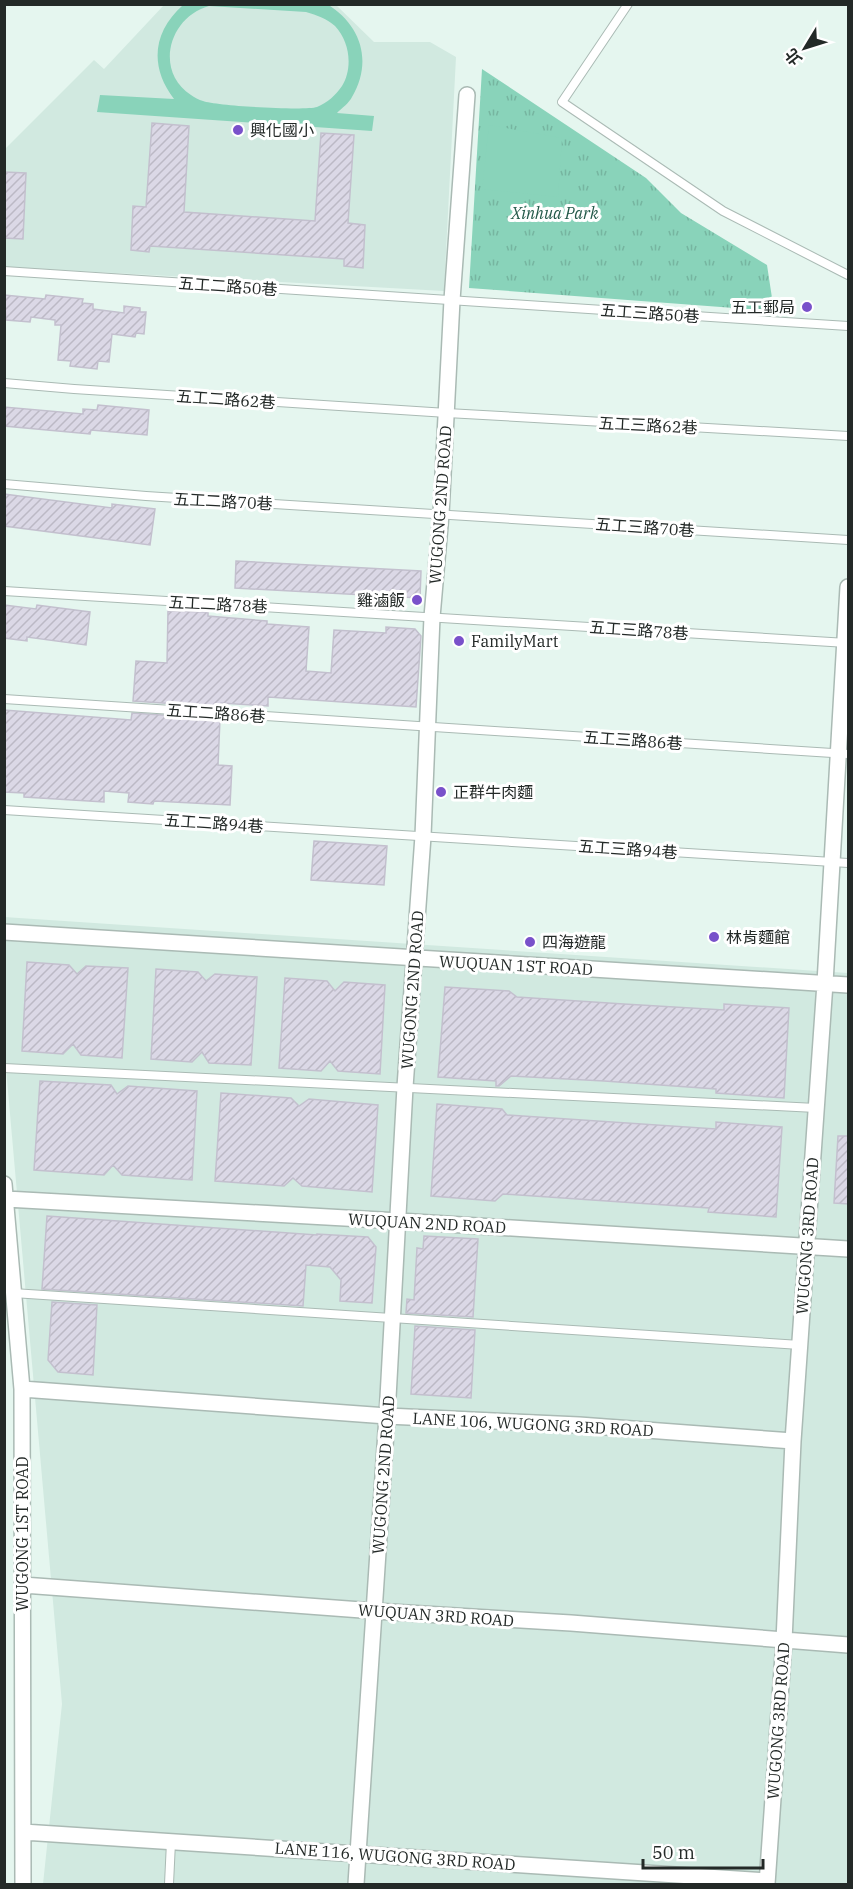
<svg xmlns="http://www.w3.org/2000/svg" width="853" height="1889" font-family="'IBM Plex Serif','Noto Sans TC',serif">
<defs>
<pattern id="park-tufts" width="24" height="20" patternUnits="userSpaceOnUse" patternTransform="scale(1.5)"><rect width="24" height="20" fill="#89d3ba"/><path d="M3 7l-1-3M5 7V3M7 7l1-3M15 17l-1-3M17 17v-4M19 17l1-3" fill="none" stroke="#76b5a0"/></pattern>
<pattern id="building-hatch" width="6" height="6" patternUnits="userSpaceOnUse" patternTransform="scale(1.5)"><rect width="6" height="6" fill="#dbd8e6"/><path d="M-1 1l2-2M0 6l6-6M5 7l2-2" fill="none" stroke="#bcb9c5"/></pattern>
</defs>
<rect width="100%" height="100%" fill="#e5f6ef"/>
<!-- built -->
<path fill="#d1e9e0" d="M 164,5 L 336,5 L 374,42 L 430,42 L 456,57 L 444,291 L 5,267 L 4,150 L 94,60 L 104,69 Z
M 4,917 L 848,973 L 848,1884 L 43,1884 L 62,1704 L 5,1057 Z"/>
<!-- park -->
<path fill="url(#park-tufts)" d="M 482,69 L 646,178 L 681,213 L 767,265 L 774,311 L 469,288 Z"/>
<!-- garden -->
<path fill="#89d3ba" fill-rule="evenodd" d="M 327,4 C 361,25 373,61 352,97 C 349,103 342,108 337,113 L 374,116 L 372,131 L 97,112 L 100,95 L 174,99 C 149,66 153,32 183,5 ZM 209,6 L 306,12 C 317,15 327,19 335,26 C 350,42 353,68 342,86 C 336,95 327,103 317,107 C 305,111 217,106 203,101 C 199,100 194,97 191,95 C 154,71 169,17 209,6 Z
M 489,125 L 562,138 L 558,197 L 482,189 Z"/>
<!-- building -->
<path fill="url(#building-hatch)" stroke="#c3c0ce" stroke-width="1.5" d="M 152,123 L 189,126 L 184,212 L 315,221 L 321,133 L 354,135 L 348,223 L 365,225 L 363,268 L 344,266 L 344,259 L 150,246 L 149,252 L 131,250 L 133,206 L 146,207 Z
M 4,172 L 26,173 L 23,239 L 4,238 Z
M 4,295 L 45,299 L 46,295 L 83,299 L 82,303 L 93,304 L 93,309 L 124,313 L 124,306 L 140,308 L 140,312 L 146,312 L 144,334 L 136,333 L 135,337 L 112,334 L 109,362 L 98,361 L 97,369 L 70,366 L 71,361 L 58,360 L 61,325 L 55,325 L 55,320 L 31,317 L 30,322 L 6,320 Z
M 98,405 L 149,410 L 147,435 L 91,430 L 90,434 L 4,426 L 4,407 L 83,414 L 83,409 L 97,410 Z
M 4,494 L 112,508 L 112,504 L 155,509 L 150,545 L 4,526 Z
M 236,561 L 421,571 L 420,598 L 235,588 Z
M 4,605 L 36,609 L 37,605 L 90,612 L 86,645 L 27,637 L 27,641 L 4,638 Z
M 168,611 L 208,612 L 208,616 L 267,621 L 267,624 L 309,627 L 306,671 L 331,673 L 334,630 L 386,633 L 386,627 L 415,629 L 421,636 L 416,707 L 268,697 L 268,706 L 221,703 L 221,707 L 133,701 L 136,661 L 167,663 Z
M 4,710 L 131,720 L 132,713 L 220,719 L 218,765 L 232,766 L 230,805 L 154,801 L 153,804 L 128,802 L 129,793 L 104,791 L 104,802 L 24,797 L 24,793 L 4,792 Z
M 314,841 L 387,846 L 384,885 L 311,880 Z
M 27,962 L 69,965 L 77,974 L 86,966 L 128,968 L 122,1058 L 81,1055 L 73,1044 L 63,1054 L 22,1051 Z
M 156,969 L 198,972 L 206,981 L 215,974 L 257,977 L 251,1065 L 209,1063 L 202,1052 L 192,1062 L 151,1059 Z
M 285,978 L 327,981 L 335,991 L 344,982 L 385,985 L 380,1074 L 338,1071 L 330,1061 L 321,1071 L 279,1068 Z
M 445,987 L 509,991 L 517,997 L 624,1004 L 724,1010 L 724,1004 L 789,1008 L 784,1098 L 716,1093 L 716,1089 L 604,1081 L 511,1076 L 499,1086 L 496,1086 L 496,1081 L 438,1077 Z
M 40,1081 L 111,1085 L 117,1094 L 128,1086 L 197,1091 L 192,1180 L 122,1175 L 113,1165 L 104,1175 L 34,1170 Z
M 221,1093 L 291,1098 L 299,1106 L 309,1099 L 378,1105 L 372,1192 L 302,1186 L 293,1178 L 284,1186 L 215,1181 Z
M 437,1104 L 502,1109 L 507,1115 L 716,1129 L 716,1122 L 782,1127 L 776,1217 L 708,1212 L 709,1208 L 503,1194 L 495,1201 L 431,1196 Z
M 838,1136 L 849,1136 L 849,1204 L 834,1203 Z
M 47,1216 L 317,1235 L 317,1234 L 368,1237 L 376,1247 L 372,1303 L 340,1301 L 341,1280 L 330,1267 L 306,1265 L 303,1306 L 42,1289 Z
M 424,1236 L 478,1239 L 473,1317 L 406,1313 L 407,1299 L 414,1300 L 417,1248 L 423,1249 Z
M 52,1302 L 97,1305 L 93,1375 L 58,1372 L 48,1360 Z
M 415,1326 L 475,1330 L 471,1398 L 411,1394 Z"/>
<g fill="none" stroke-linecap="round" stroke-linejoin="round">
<!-- service casing -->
<g stroke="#aabab4" stroke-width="10">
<path id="service" d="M 628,4 L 562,102 L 723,211 L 848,275
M 4,271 L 848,326
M 4,383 L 74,389 L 447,413 L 848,436
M 4,484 L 146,496 L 848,540
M 4,591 L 847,643
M 4,699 L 848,754
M 4,810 L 848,863
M 4,1068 L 816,1108
M 13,1293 L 800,1345
M 169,1884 L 171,1842"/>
</g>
<!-- minor casing -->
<g stroke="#aabab4" stroke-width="18">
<path id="minor" d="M 4,932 L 848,985
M 4,1184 L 22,1389 L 23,1884
M 6,1199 L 399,1221 L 848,1249
M 22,1389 L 387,1416 L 579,1425 L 793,1441
M 23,1585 L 375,1611 L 571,1623 L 848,1645
M 23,1832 L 767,1881
M 356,1884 L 387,1416 L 405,1087 L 423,836 L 432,617 L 441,514 L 452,300 L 467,95
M 767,1884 L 784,1641 L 793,1441 L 825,983 L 848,587"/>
</g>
<!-- service -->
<use href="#service" stroke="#fff" stroke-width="8"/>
<!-- minor -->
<use href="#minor" stroke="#fff" stroke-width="15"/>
</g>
<!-- markers -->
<g fill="#7951ca" stroke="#fff" stroke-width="2">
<circle cx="238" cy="130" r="6"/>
<circle cx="807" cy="307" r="6"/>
<circle cx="417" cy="600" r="6"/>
<circle cx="459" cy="641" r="6"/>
<circle cx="441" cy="792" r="6"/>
<circle cx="714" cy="937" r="6"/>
<circle cx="530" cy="942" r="6"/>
</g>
<g text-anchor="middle" stroke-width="6" stroke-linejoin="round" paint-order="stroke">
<!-- poi labels -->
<g font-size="16" fill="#232927" stroke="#fff" text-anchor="start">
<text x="250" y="136">興化國小</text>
<text x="795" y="313" text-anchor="end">五工郵局</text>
<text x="405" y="606" text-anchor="end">雞滷飯</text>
<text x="471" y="647">FamilyMart</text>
<text x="453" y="798">正群牛肉麵</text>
<text x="726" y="943">林肯麵館</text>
<text x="542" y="948">四海遊龍</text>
</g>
<!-- park labels -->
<g font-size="16" font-style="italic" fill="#235949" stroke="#fff">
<text x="555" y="219">Xinhua Park</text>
</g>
<!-- street labels -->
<g font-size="16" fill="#232927" stroke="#fff">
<text transform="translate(228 286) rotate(4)" y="6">五工二路50巷</text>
<text transform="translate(650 313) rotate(4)" y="6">五工三路50巷</text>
<text transform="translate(226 399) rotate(4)" y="6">五工二路62巷</text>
<text transform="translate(648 425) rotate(3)" y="6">五工三路62巷</text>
<text transform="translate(223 501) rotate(3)" y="6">五工二路70巷</text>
<text transform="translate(440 505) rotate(-86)" y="6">WUGONG 2ND ROAD</text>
<text transform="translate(645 527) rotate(4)" y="6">五工三路70巷</text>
<text transform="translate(218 604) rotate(3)" y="6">五工二路78巷</text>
<text transform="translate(639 630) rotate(4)" y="6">五工三路78巷</text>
<text transform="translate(216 713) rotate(4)" y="6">五工二路86巷</text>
<text transform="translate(633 740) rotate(4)" y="6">五工三路86巷</text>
<text transform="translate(214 823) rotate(4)" y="6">五工二路94巷</text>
<text transform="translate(628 849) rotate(4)" y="6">五工三路94巷</text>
<text transform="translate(516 965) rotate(3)" y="6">WUQUAN 1ST ROAD</text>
<text transform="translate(412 990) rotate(-86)" y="6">WUGONG 2ND ROAD</text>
<text transform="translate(427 1223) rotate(3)" y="6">WUQUAN 2ND ROAD</text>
<text transform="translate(807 1236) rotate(-86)" y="6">WUGONG 3RD ROAD</text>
<text transform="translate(533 1424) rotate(3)" y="6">LANE 106, WUGONG 3RD ROAD</text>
<text transform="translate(383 1475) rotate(-86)" y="6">WUGONG 2ND ROAD</text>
<text transform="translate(22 1534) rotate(-90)" y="6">WUGONG 1ST ROAD</text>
<text transform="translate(436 1615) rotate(4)" y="6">WUQUAN 3RD ROAD</text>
<text transform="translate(778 1721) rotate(-86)" y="6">WUGONG 3RD ROAD</text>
<text transform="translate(395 1856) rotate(4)" y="6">LANE 116, WUGONG 3RD ROAD</text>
</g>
</g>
<!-- border -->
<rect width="853" height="1889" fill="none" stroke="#232927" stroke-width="12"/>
<!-- north arrow -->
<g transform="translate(805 48) rotate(232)" stroke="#ffffff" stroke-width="4.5" paint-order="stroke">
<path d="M0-4.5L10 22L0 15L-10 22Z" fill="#232927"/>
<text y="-9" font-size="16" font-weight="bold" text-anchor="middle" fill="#232927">北</text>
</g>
<!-- scale -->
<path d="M643 1859v9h120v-9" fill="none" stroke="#232927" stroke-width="3"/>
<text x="652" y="1859" font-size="18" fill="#232927" stroke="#ffffff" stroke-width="4.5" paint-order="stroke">50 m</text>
</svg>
